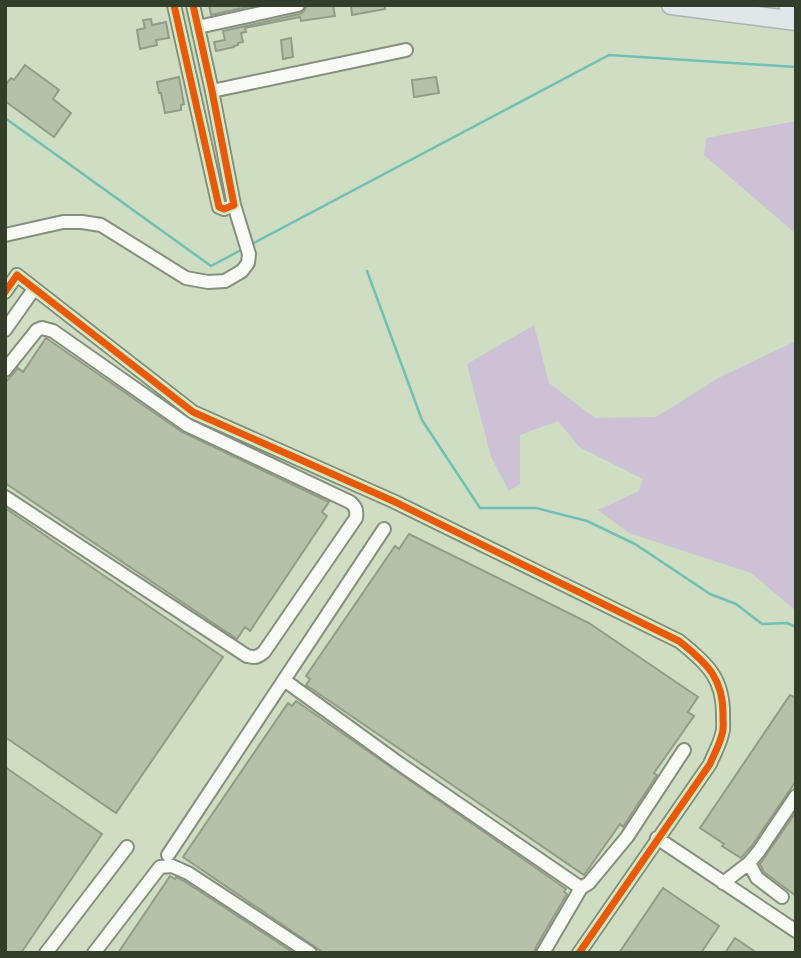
<svg xmlns="http://www.w3.org/2000/svg" width="801" height="958" font-family="Montserrat,sans-serif">
<rect width="100%" height="100%" fill="#cfdec3"/>
<!-- green -->
<path fill="#cdc1d6" d="M 796,121 L 796,234 L 704,155 L 706,138 Z
M 534,325 L 549,383 L 595,418 L 656,417 L 720,377 L 796,341 L 796,611 L 751,573 L 629,533 L 598,510 L 639,491 L 643,479 L 579,447 L 558,421 L 520,435 L 520,484 L 509,491 L 491,457 L 467,364 Z"/>
<g fill="none" stroke-linecap="round" stroke-linejoin="round">
<!-- stream -->
<path stroke="#70c0b4" stroke-width="2.5" d="M 5,118 L 211,266 L 243,249
M 252,244 L 609,55 L 796,67
M 367,271 L 422,420 L 480,508 L 536,508 L 587,521 L 635,544 L 710,594 L 736,604 L 762,624 L 787,623 L 796,627"/>
</g>
<!-- building -->
<path fill="#b5c2a9" stroke="#919d88" stroke-width="2" d="M 209,5 L 256,5 L 211,15 Z
M 307,5 L 333,5 L 335,16 L 301,21 L 300,17 L 245,28 L 246,32 L 241,33 L 243,42 L 238,43 L 238,45 L 234,46 L 234,47 L 216,51 L 214,42 L 225,40 L 223,31 L 300,14 L 304,11 Z
M 351,5 L 385,5 L 385,9 L 352,15 Z
M 151,19 L 152,25 L 166,22 L 169,38 L 156,40 L 157,45 L 140,49 L 137,30 L 145,28 L 143,20 Z
M 291,38 L 293,57 L 283,59 L 281,40 Z
M 25,65 L 59,90 L 53,99 L 71,113 L 54,137 L 5,101 L 5,85 L 11,78 L 14,80 Z
M 179,77 L 184,104 L 181,105 L 181,110 L 165,113 L 161,93 L 159,93 L 157,82 Z
M 436,77 L 439,93 L 414,97 L 412,80 Z
M 46,338 L 182,432 L 329,502 L 322,512 L 327,516 L 250,631 L 245,627 L 237,639 L 5,483 L 5,383 L 18,368 L 23,372 Z
M 5,508 L 223,657 L 116,813 L 5,737 Z
M 409,534 L 589,623 L 698,697 L 688,712 L 694,716 L 654,773 L 657,775 L 623,827 L 620,824 L 584,875 L 306,685 L 310,679 L 306,676 L 395,546 L 399,549 Z
M 790,695 L 796,698 L 796,781 L 751,847 L 741,858 L 722,846 L 724,844 L 700,828 Z
M 296,701 L 566,889 L 564,892 L 567,894 L 536,947 L 534,953 L 324,953 L 183,857 L 288,703 L 292,706 Z
M 5,767 L 102,834 L 21,953 L 5,953 Z
M 796,812 L 796,896 L 764,872 L 760,864 Z
M 170,876 L 175,879 L 176,877 L 184,881 L 294,953 L 118,953 Z
M 663,888 L 719,926 L 701,953 L 619,953 Z
M 735,938 L 757,953 L 725,953 Z"/>
<g fill="none" stroke-linecap="round" stroke-linejoin="round">
<!-- minor casing -->
<g stroke="#85907c" stroke-width="16">
<path id="minor" d="M 174,5 L 219,207 L 224,209 L 234,205 L 212,91 L 193,5
M 198,27 L 298,5
M 212,91 L 406,50
M 5,235 L 63,222 L 82,222 L 101,225 L 186,278 L 208,282 L 225,281 L 242,271 L 248,263 L 249,254 L 234,205
M 5,292 L 17,275 L 193,412 L 393,501 L 679,641 C 708,664 724,679 723,717 C 723,723 724,729 722,734 C 720,744 714,754 710,764 L 579,953
M 5,330 L 34,289
M 5,370 L 37,330 L 42,328 L 53,331 L 187,425 L 350,502 C 356,507 357,510 356,518 L 264,652 C 258,657 255,658 247,656 L 5,497
M 284,680 L 400,764 L 581,888 L 589,883 L 627,837 L 684,750
M 657,838 L 796,931
M 168,855 L 384,529
M 749,863 L 757,878 L 782,897
M 723,883 L 749,863 L 759,851 L 796,796
M 46,953 L 127,847
M 94,953 L 160,867 L 172,866 L 188,873 L 310,953
M 543,953 L 581,888"/>
</g>
<!-- highway casing -->
<g stroke="#a8b5ae" stroke-width="21">
<path id="highway" d="M 671,5 L 796,21
M 788,5 L 796,6"/>
</g>
<!-- minor -->
<use href="#minor" stroke="#f8faf6" stroke-width="12"/>
<!-- highway -->
<use href="#highway" stroke="#dfe7e9" stroke-width="18"/>
<!-- cycleway casing -->
<g stroke="#cee9b8" stroke-width="11">
<path id="cycleway" d="M 174,5 L 219,207 L 224,209 L 234,205 L 212,91 L 193,5
M 5,292 L 17,275 L 193,412 L 393,501 L 679,641 C 708,664 724,679 723,717 C 723,723 724,729 722,734 C 720,744 714,754 710,764 L 579,953"/>
</g>
<!-- cycleway -->
<use href="#cycleway" stroke="#e8590c" stroke-width="7"/>
</g>
<!-- border -->
<rect width="801" height="958" fill="none" stroke="#333e2a" stroke-width="14"/>
</svg>
